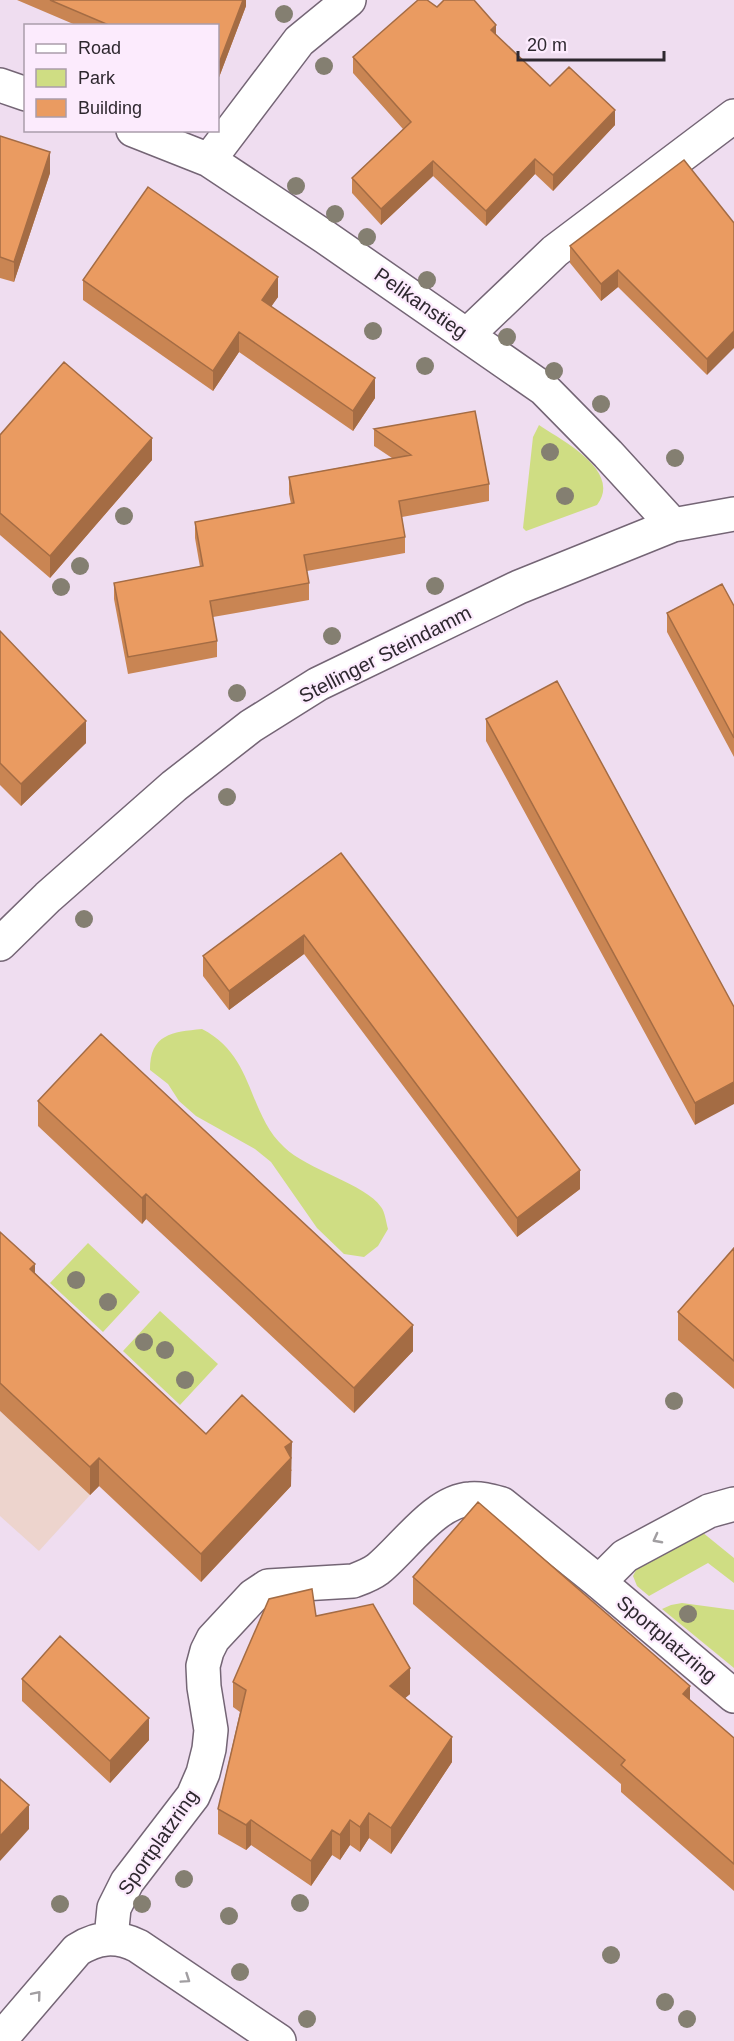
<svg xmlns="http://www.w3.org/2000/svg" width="734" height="2041" font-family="Helvetica,sans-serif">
<rect width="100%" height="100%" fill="#efddf0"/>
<!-- education -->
<path fill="#edd4cd" d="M 0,1411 L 90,1495 L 39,1551 L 0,1516 Z"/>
<!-- green -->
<path fill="#cfdd83" d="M 539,425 C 561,440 623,471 597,505 L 526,531 L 523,528 L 533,437 Z
M 202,1029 C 255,1056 247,1113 284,1147 C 307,1170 366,1184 381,1207 C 385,1212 386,1222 388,1229 L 378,1246 L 364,1257 L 344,1254 L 317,1228 L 271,1162 L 255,1149 L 196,1116 L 179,1101 L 168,1084 L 150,1070 C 150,1034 172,1032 202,1029 Z
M 88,1243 L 140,1292 L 103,1332 L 50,1283 Z
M 160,1311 L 218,1364 L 180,1405 L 123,1351 Z
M 702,1532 L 734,1558 L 734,1583 L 708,1563 L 649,1596 L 637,1586 L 633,1576 L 638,1566 Z
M 682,1603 L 734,1610 L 734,1668 L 662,1609 L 671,1605 Z"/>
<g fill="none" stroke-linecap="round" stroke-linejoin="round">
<!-- minor casing -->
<g stroke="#746575" stroke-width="36">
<path id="minor" d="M 0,85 L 26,94
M 133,130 L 209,160 L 325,237 L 544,389 L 608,454 L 673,525
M 209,160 L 299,41 L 349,0
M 467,335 L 555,251 L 734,116
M 0,944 L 48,897 L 174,786 L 251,726 L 318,684 L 519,587 L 673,525 L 734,514
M 599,1582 L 625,1556 L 709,1511 L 734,1504
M 111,1938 L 114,1908 L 127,1882 L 193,1796 L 203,1773 L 209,1749 L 211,1730 L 204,1687 L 203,1666 L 207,1651 L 213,1639 L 253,1596 L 268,1586 L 353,1581 C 361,1578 370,1575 378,1569 C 404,1548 435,1501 470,1499 C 481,1498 491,1501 502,1504 L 599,1582 L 734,1696
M 0,2040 L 77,1950 C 97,1937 116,1935 138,1946 L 279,2041"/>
</g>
<!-- minor -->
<use href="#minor" stroke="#fff" stroke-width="33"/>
</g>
<!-- trees -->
<g fill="#847f71">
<circle cx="284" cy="14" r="9"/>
<circle cx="324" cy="66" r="9"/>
<circle cx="296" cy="186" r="9"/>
<circle cx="335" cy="214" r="9"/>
<circle cx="367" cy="237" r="9"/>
<circle cx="427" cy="280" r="9"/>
<circle cx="373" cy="331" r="9"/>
<circle cx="507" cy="337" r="9"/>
<circle cx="425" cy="366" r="9"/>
<circle cx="554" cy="371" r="9"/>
<circle cx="601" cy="404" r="9"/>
<circle cx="550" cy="452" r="9"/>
<circle cx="675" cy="458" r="9"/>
<circle cx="565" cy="496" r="9"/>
<circle cx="124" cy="516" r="9"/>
<circle cx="80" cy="566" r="9"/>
<circle cx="435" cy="586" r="9"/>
<circle cx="61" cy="587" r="9"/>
<circle cx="332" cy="636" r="9"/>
<circle cx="237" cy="693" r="9"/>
<circle cx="227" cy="797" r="9"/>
<circle cx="84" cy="919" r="9"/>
<circle cx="76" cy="1280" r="9"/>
<circle cx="108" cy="1302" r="9"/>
<circle cx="144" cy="1342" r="9"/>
<circle cx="165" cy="1350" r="9"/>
<circle cx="185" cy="1380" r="9"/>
<circle cx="674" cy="1401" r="9"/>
<circle cx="688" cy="1614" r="9"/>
<circle cx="184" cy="1879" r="9"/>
<circle cx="300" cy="1903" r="9"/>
<circle cx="60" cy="1904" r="9"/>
<circle cx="142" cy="1904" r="9"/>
<circle cx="229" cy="1916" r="9"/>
<circle cx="611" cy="1955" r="9"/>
<circle cx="240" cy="1972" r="9"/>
<circle cx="665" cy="2002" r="9"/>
<circle cx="307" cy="2019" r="9"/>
<circle cx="687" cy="2019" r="9"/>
</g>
<!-- wall -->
<path fill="#c98553" d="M 17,0 L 246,0 L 246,6 L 218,80 L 218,26 L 78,26 Z
M 437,7 L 496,35 L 550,86 L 615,125 L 553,191 L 535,174 L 486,226 L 433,176 L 381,225 L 352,193 L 352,178 L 403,129 L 353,73 L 353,57 Z
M 0,136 L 50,173 L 14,282 L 0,278 Z
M 734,223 L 707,375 L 618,287 L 601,301 L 570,263 L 570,246 Z
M 83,280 L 278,297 L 271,306 L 375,398 L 353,431 L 239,352 L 213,391 L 83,300 Z
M 374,429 L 489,484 L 489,501 L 402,517 L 405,537 L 405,553 L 307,571 L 309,583 L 309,600 L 213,617 L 217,641 L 217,657 L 128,674 L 114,599 L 114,583 L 200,567 L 195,538 L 195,522 L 291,504 L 289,494 L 289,477 L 392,458 L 374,446 Z
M 0,435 L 152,460 L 50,578 L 0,535 Z
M 734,606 L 734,757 L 667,632 L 667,613 Z
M 0,631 L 86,743 L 21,806 L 0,785 Z
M 486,719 L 734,1007 L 695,1125 L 486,741 Z
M 341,853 L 580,1189 L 517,1237 L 304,954 L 229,1010 L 203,976 L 203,956 Z
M 38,1101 L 413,1351 L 354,1413 L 146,1219 L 142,1224 L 38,1126 Z
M 0,1232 L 35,1273 L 206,1434 L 292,1470 L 291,1471 L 291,1486 L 201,1582 L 99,1486 L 90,1495 L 0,1411 Z
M 734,1248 L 734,1389 L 678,1340 L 678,1312 Z
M 413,1577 L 690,1700 L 734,1738 L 734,1891 L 621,1792 L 621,1784 L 413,1604 Z
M 316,1616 L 410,1694 L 405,1698 L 452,1762 L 391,1854 L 369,1838 L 360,1852 L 350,1845 L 340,1860 L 332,1855 L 311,1886 L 251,1845 L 246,1850 L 218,1834 L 218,1809 L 240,1712 L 233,1707 L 233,1682 Z
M 22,1679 L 149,1740 L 110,1783 L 22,1701 Z"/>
<!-- shaded-wall -->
<path fill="#a46c44" d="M 243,0 L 246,0 L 246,6 L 218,80 L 218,66 Z
M 496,25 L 496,41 L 491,30 Z
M 615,110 L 615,125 L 553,191 L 553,175 Z
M 50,152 L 50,173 L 14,282 L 14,262 Z
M 535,159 L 535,174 L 486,226 L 486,211 Z
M 433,161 L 433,176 L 381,225 L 381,209 Z
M 618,270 L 618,287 L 601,301 L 601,284 Z
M 278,277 L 278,297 L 262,320 L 262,300 Z
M 734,331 L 734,348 L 707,375 L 707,359 Z
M 239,332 L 239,352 L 213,391 L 213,371 Z
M 375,378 L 375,398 L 353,431 L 353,411 Z
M 152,438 L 152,460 L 50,578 L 50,556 Z
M 86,721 L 86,743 L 21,806 L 21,784 Z
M 304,935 L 304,954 L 229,1010 L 229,991 Z
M 734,1082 L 734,1104 L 695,1125 L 695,1103 Z
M 580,1170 L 580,1189 L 517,1237 L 517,1218 Z
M 146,1194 L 146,1219 L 142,1224 L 142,1198 Z
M 35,1264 L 35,1293 L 30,1269 Z
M 413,1325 L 413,1351 L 354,1413 L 354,1388 Z
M 292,1442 L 291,1486 L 201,1582 L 201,1554 L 285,1447 Z
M 99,1458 L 99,1486 L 90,1495 L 90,1467 Z
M 410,1668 L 410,1694 L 390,1711 L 390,1686 Z
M 690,1686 L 690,1713 L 683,1694 Z
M 149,1718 L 149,1740 L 110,1783 L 110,1761 Z
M 452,1737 L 452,1762 L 391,1854 L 391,1828 Z
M 29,1805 L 29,1829 L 0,1861 L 0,1836 Z
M 369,1813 L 369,1838 L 360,1852 L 360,1827 Z
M 251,1820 L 251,1845 L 246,1850 L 246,1825 Z
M 350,1820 L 350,1845 L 340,1860 L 340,1835 Z
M 332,1830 L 332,1855 L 311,1886 L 311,1861 Z"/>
<!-- building -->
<path fill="#ea9b61" stroke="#a46c44" stroke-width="1.5" d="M 50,0 L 243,0 L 218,66 L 218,26 L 111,26 Z
M 418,0 L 427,0 L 437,7 L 444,0 L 474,0 L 496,25 L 491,30 L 550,86 L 569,67 L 615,110 L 553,175 L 535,159 L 486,211 L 433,161 L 381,209 L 352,178 L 411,122 L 353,57 Z
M 0,136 L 50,152 L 14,262 L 0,257 Z
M 684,160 L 734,223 L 734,331 L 707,359 L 618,270 L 601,284 L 570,246 Z
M 148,187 L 278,277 L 262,300 L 375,378 L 353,411 L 239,332 L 213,371 L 83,280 Z
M 64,362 L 152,438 L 50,556 L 0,513 L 0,435 Z
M 475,411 L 489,484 L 399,501 L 405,537 L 304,555 L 309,583 L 210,601 L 217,641 L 128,657 L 114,583 L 203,566 L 195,522 L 294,503 L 289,477 L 411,455 L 374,429 Z
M 722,584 L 734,606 L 734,738 L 667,613 Z
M 0,631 L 86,721 L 21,784 L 0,763 Z
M 557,681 L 734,1007 L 734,1082 L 695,1103 L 486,719 Z
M 341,853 L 580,1170 L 517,1218 L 304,935 L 229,991 L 203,956 Z
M 101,1034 L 413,1325 L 354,1388 L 146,1194 L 142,1198 L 38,1101 Z
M 0,1232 L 35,1264 L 30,1269 L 206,1434 L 242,1395 L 292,1442 L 285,1447 L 291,1458 L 201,1554 L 99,1458 L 90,1467 L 0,1383 Z
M 734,1248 L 734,1361 L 678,1312 Z
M 478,1502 L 690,1686 L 683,1694 L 734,1738 L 734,1864 L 621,1765 L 625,1760 L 413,1577 Z
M 312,1589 L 316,1616 L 373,1604 L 410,1668 L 390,1686 L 452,1737 L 391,1828 L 369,1813 L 360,1827 L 350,1820 L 340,1835 L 332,1830 L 311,1861 L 251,1820 L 246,1825 L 218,1809 L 246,1690 L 233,1682 L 269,1599 Z
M 60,1636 L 149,1718 L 110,1761 L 22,1679 Z
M 0,1779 L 29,1805 L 0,1836 Z"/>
<!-- one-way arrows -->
<defs><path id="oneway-chevron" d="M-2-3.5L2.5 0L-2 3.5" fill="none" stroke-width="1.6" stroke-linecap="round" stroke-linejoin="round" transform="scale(1.5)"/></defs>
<g stroke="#a19ea1">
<use href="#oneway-chevron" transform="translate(657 1539) rotate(152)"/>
<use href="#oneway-chevron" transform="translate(186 1979) rotate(34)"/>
<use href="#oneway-chevron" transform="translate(37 1995) rotate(-50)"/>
</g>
<g text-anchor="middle" stroke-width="4.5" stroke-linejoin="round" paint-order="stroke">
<!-- street labels -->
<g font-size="20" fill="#2e282f" stroke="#fcebfd">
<text transform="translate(421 303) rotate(35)" y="7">Pelikanstieg</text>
<text transform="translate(385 654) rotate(-27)" y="7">Stellinger Steindamm</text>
<text transform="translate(667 1639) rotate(40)" y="7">Sportplatzring</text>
<text transform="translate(158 1842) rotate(-55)" y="7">Sportplatzring</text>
</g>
</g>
<!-- legend -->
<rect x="24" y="24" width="195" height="108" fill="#fcebfd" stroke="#aa9dab" stroke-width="1.5"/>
<rect x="36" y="44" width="30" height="9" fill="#ffffff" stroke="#aa9dab" stroke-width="1.5"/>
<text x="78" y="54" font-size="18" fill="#2e282f">Road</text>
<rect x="36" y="69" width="30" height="18" fill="#cfdd83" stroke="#aa9dab" stroke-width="1.5"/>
<text x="78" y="84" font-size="18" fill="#2e282f">Park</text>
<rect x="36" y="99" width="30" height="18" fill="#ea9b61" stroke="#aa9dab" stroke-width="1.5"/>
<text x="78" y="114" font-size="18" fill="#2e282f">Building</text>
<!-- scale -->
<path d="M518 51v9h146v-9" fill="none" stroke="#2e282f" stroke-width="3"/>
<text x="527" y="51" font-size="18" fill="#2e282f" stroke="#fcebfd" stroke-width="4.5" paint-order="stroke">20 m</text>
</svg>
